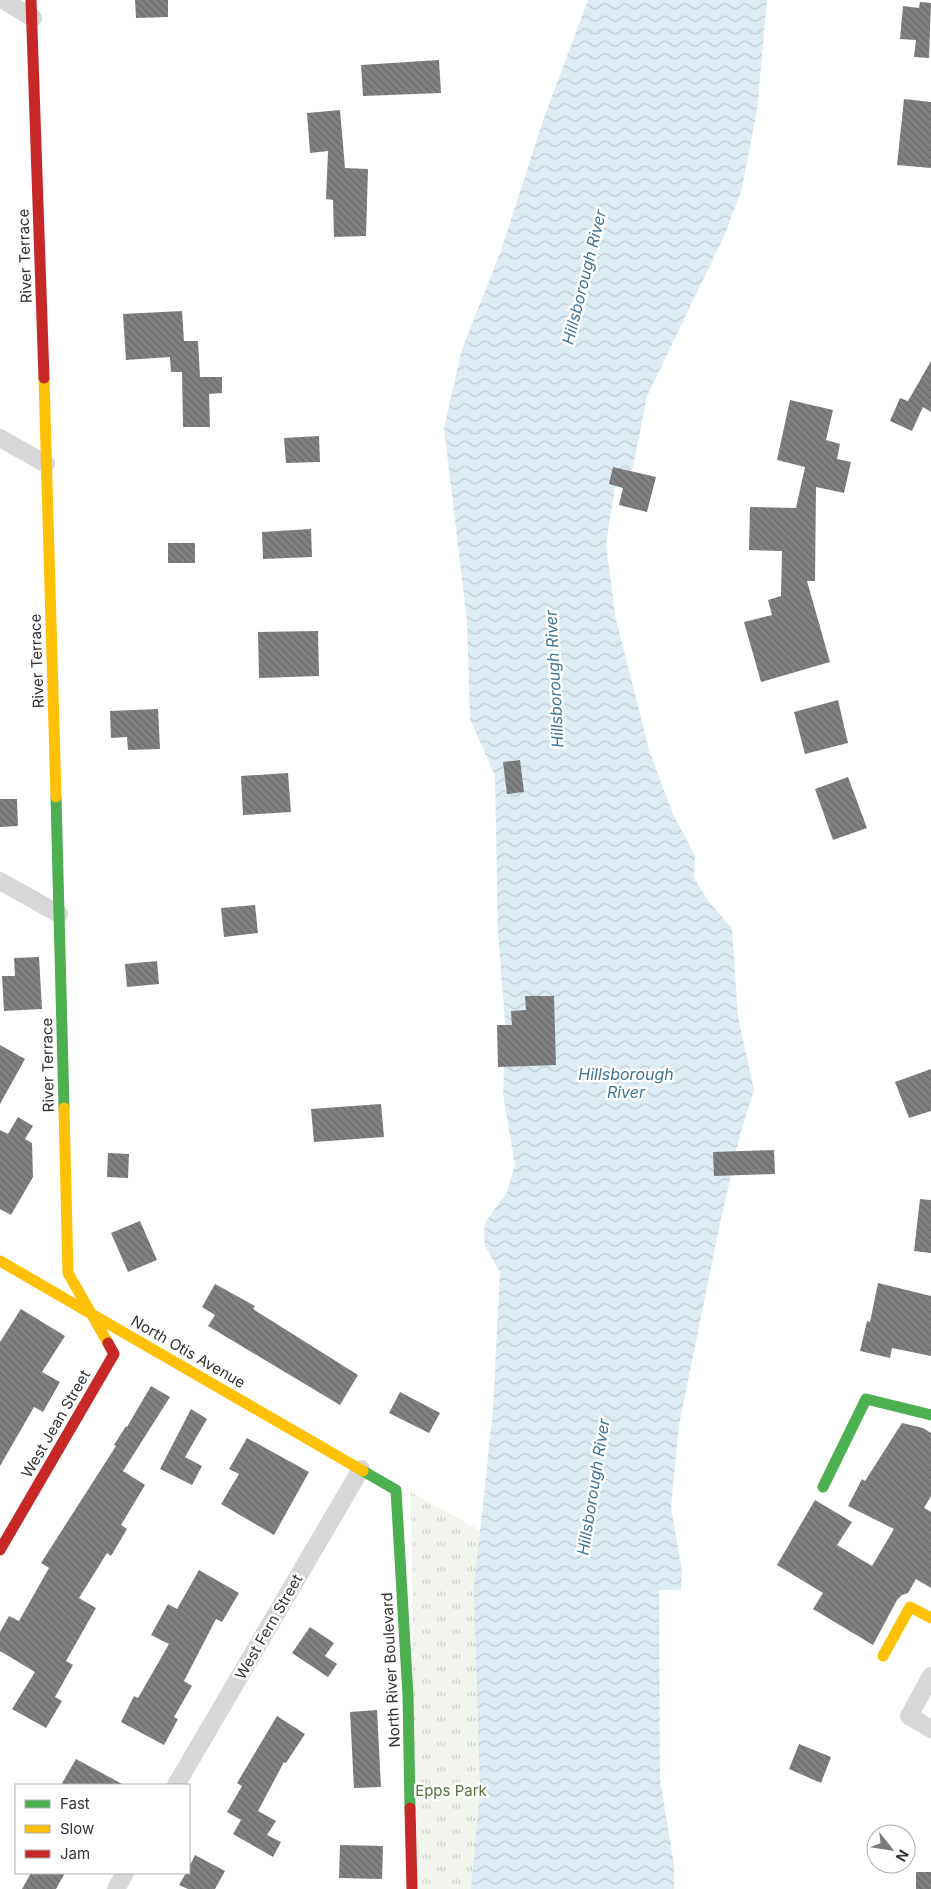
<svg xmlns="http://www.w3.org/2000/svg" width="931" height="1889" font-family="Inter,sans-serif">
<defs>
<pattern id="park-tufts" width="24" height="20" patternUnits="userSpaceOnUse" patternTransform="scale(1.25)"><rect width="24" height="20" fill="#f1f5ed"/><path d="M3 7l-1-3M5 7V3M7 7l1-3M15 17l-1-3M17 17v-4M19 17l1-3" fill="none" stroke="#cfd2cc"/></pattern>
<pattern id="water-waves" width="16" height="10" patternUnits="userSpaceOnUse" patternTransform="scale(1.25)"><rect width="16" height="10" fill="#ddebf3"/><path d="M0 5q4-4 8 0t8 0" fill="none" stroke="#becad1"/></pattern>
<pattern id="building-back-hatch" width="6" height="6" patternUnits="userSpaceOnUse" patternTransform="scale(1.25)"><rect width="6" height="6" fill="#818181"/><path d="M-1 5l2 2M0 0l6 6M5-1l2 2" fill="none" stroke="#6a6a6a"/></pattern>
</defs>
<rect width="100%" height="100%" fill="#fff"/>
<!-- park -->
<path fill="url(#park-tufts)" d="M 411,1492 L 488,1535 L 485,1701 L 478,1889 L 415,1889 Z"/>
<!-- water -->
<path fill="url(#water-waves)" d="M 588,0 L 767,0 L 757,110 L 742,188 L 725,234 L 647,396 L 633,467 L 615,488 L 606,544 L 615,615 L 649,750 L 673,814 L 695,856 L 694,878 L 709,902 L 732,928 L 738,1017 L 754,1090 L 741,1131 L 719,1228 L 679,1425 L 671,1507 L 682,1571 L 681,1590 L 659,1590 L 660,1779 L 674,1865 L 674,1889 L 471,1889 L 480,1791 L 474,1587 L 493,1410 L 500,1272 L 485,1246 L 484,1224 L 507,1192 L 515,1165 L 503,1094 L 505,1022 L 498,932 L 495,776 L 470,719 L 467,621 L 444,428 L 462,349 L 499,256 L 545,115 Z"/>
<!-- building -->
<path fill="url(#building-back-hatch)" d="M 135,0 L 168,0 L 168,17 L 136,18 Z
M 920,2 L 931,3 L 929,58 L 914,57 L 916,40 L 900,39 L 903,6 L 919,8 Z
M 439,60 L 441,93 L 363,96 L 361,65 Z
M 904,99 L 931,102 L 931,168 L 897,165 Z
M 340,110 L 345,168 L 368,169 L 366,236 L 334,237 L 333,200 L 326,199 L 328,151 L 310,153 L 307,113 Z
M 182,311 L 184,341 L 198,341 L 200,377 L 222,377 L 222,393 L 209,394 L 210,427 L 183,427 L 182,372 L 171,372 L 170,357 L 126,360 L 123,314 Z
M 931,361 L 931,412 L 923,407 L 912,431 L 890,421 L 900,398 L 908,401 Z
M 790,400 L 833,410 L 826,440 L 840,444 L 837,459 L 851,462 L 844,493 L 816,487 L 815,581 L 807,581 L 830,662 L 761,682 L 744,622 L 772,615 L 768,600 L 781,596 L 782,551 L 749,550 L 750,507 L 796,508 L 805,467 L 777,460 Z
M 319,436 L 320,462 L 286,463 L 284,438 Z
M 613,467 L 656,477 L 647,512 L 619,505 L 623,488 L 609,484 Z
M 311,529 L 312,557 L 263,559 L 262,532 Z
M 168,543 L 195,543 L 195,563 L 168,563 Z
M 318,631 L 319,676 L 259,678 L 258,632 Z
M 838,700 L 848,743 L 805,754 L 794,712 Z
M 158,709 L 160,749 L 128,750 L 127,737 L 111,738 L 110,711 Z
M 520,760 L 524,792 L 507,794 L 503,762 Z
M 288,773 L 291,812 L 243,815 L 241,776 Z
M 848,777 L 867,828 L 833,840 L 815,789 Z
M 0,799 L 17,799 L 18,826 L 0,827 Z
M 255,905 L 258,933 L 224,937 L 221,908 Z
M 39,957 L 42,1009 L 4,1011 L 2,976 L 15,976 L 14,958 Z
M 157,961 L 159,984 L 127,987 L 125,964 Z
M 525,996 L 554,996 L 556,1065 L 498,1067 L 497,1025 L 512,1025 L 511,1011 L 526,1010 Z
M 0,1045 L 25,1059 L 0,1104 Z
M 931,1069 L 931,1111 L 909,1118 L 895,1082 Z
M 381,1104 L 384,1137 L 314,1142 L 311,1109 Z
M 18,1117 L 33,1126 L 25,1139 L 32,1143 L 33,1177 L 11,1215 L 0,1209 L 0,1130 L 8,1134 Z
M 774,1150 L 775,1174 L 714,1176 L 713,1152 Z
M 108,1153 L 129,1154 L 128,1178 L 107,1177 Z
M 920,1199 L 931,1200 L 931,1253 L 914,1251 Z
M 140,1221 L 157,1260 L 128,1272 L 111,1233 Z
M 878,1283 L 931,1296 L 931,1356 L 892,1348 L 890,1358 L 860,1351 L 867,1321 L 870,1322 Z
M 215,1284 L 255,1306 L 253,1309 L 358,1375 L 340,1405 L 208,1326 L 215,1315 L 202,1307 Z
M 21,1309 L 65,1336 L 42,1372 L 60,1382 L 43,1412 L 34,1407 L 0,1466 L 0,1342 Z
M 151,1386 L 170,1397 L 123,1471 L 145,1485 L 121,1525 L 127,1529 L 111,1556 L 107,1553 L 79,1598 L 96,1608 L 66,1661 L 73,1665 L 55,1697 L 62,1701 L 46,1728 L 12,1709 L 35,1672 L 0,1651 L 0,1632 L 9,1616 L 19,1621 L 49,1568 L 41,1563 L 116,1446 L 114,1445 L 126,1426 L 127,1427 Z
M 400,1392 L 440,1413 L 429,1433 L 389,1413 Z
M 191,1409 L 207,1419 L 185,1457 L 202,1466 L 192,1485 L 160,1469 Z
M 902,1423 L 923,1428 L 931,1433 L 931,1496 L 924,1508 L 931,1512 L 931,1588 L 916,1579 L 908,1593 L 902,1595 L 897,1600 L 873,1645 L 813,1609 L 823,1593 L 777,1565 L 815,1500 L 852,1522 L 837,1545 L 872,1566 L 894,1529 L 848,1506 L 862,1479 L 865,1481 Z
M 247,1438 L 309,1472 L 274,1535 L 221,1504 L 239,1474 L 229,1469 Z
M 199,1570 L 239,1593 L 222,1622 L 216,1619 L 184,1681 L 192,1686 L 174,1717 L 178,1719 L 164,1745 L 121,1722 L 134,1696 L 138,1698 L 169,1644 L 151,1635 L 168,1604 L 177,1609 Z
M 310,1627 L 334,1643 L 325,1656 L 337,1664 L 328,1677 L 292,1653 Z
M 377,1710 L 381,1787 L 354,1788 L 350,1712 Z
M 277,1716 L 305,1734 L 286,1763 L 284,1762 L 258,1811 L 276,1821 L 267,1835 L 281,1842 L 273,1857 L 233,1834 L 241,1820 L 227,1812 L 242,1786 L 237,1783 Z
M 799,1744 L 831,1757 L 821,1783 L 789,1769 Z
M 76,1759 L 124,1785 L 61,1785 Z
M 340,1845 L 383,1846 L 382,1879 L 339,1878 Z
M 195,1855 L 225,1871 L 215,1889 L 188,1889 L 179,1885 L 186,1873 L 189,1873 L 189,1867 Z
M 916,1872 L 931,1872 L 931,1889 L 916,1889 Z
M 31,1873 L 65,1873 L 56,1889 L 22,1889 Z"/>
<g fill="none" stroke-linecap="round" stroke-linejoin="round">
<!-- street -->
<path stroke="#d7d7d7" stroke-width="18" d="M 3,0 L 33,18
M 0,438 L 46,464
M 0,881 L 59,914
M 931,1676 L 909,1716 L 931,1729
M 176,1785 L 361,1469
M 116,1889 L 125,1873"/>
<!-- fast -->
<path stroke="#4caf50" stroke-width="11" d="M 56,797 L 64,1108
M 363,1471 L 396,1490 L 408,1696 L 410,1808
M 823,1487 L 866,1399 L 931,1415"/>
<!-- slow -->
<path stroke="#ffc107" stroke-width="11" d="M 44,378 L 56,797
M 64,1108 L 68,1273 L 108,1343
M 0,1261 L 363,1471
M 883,1656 L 910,1607 L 931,1618"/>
<!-- jam -->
<path stroke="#c62828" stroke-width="11" d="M 31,0 L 44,378
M 0,1550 L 114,1354 L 108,1343
M 410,1808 L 412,1889"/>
</g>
<g text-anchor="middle" stroke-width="5" stroke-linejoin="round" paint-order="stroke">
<!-- street labels -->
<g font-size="15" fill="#333" stroke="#fff">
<text transform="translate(25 256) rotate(-92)" y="5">River Terrace</text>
<text transform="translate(37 661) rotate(-92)" y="5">River Terrace</text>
<text transform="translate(48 1065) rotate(-91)" y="5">River Terrace</text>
<text transform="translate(188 1352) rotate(30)" y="5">North Otis Avenue</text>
<text transform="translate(56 1424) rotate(-60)" y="5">West Jean Street</text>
<text transform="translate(269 1627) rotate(-60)" y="5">West Fern Street</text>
<text transform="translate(391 1670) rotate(-93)" y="5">North River Boulevard</text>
</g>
<!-- park labels -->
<g font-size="15" fill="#56703f" stroke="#fff">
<text x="451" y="1796">Epps Park</text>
</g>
<!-- water labels -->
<g font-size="16" font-style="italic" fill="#3f7597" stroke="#fff">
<text transform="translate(584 277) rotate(-76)" y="6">Hillsborough River</text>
<text transform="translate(554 679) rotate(-93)" y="6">Hillsborough River</text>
<text x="626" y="1080">Hillsborough<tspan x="626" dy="18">River</tspan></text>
<text transform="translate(593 1487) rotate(-81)" y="6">Hillsborough River</text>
</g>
</g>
<!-- legend -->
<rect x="15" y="1784" width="175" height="90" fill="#ffffff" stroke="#adadad"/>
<rect x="25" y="1800" width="25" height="8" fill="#4caf50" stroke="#adadad"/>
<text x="60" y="1809" font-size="15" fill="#333333">Fast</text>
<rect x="25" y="1825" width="25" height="8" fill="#ffc107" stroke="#adadad"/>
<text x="60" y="1834" font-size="15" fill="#333333">Slow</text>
<rect x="25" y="1850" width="25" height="8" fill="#c62828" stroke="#adadad"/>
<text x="60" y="1859" font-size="15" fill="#333333">Jam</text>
<!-- north arrow -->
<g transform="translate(891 1849) rotate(120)"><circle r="24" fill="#ffffff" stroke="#adadad"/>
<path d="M0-4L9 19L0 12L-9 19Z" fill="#7a7a7a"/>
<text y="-8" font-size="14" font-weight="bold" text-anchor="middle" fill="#333333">N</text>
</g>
</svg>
